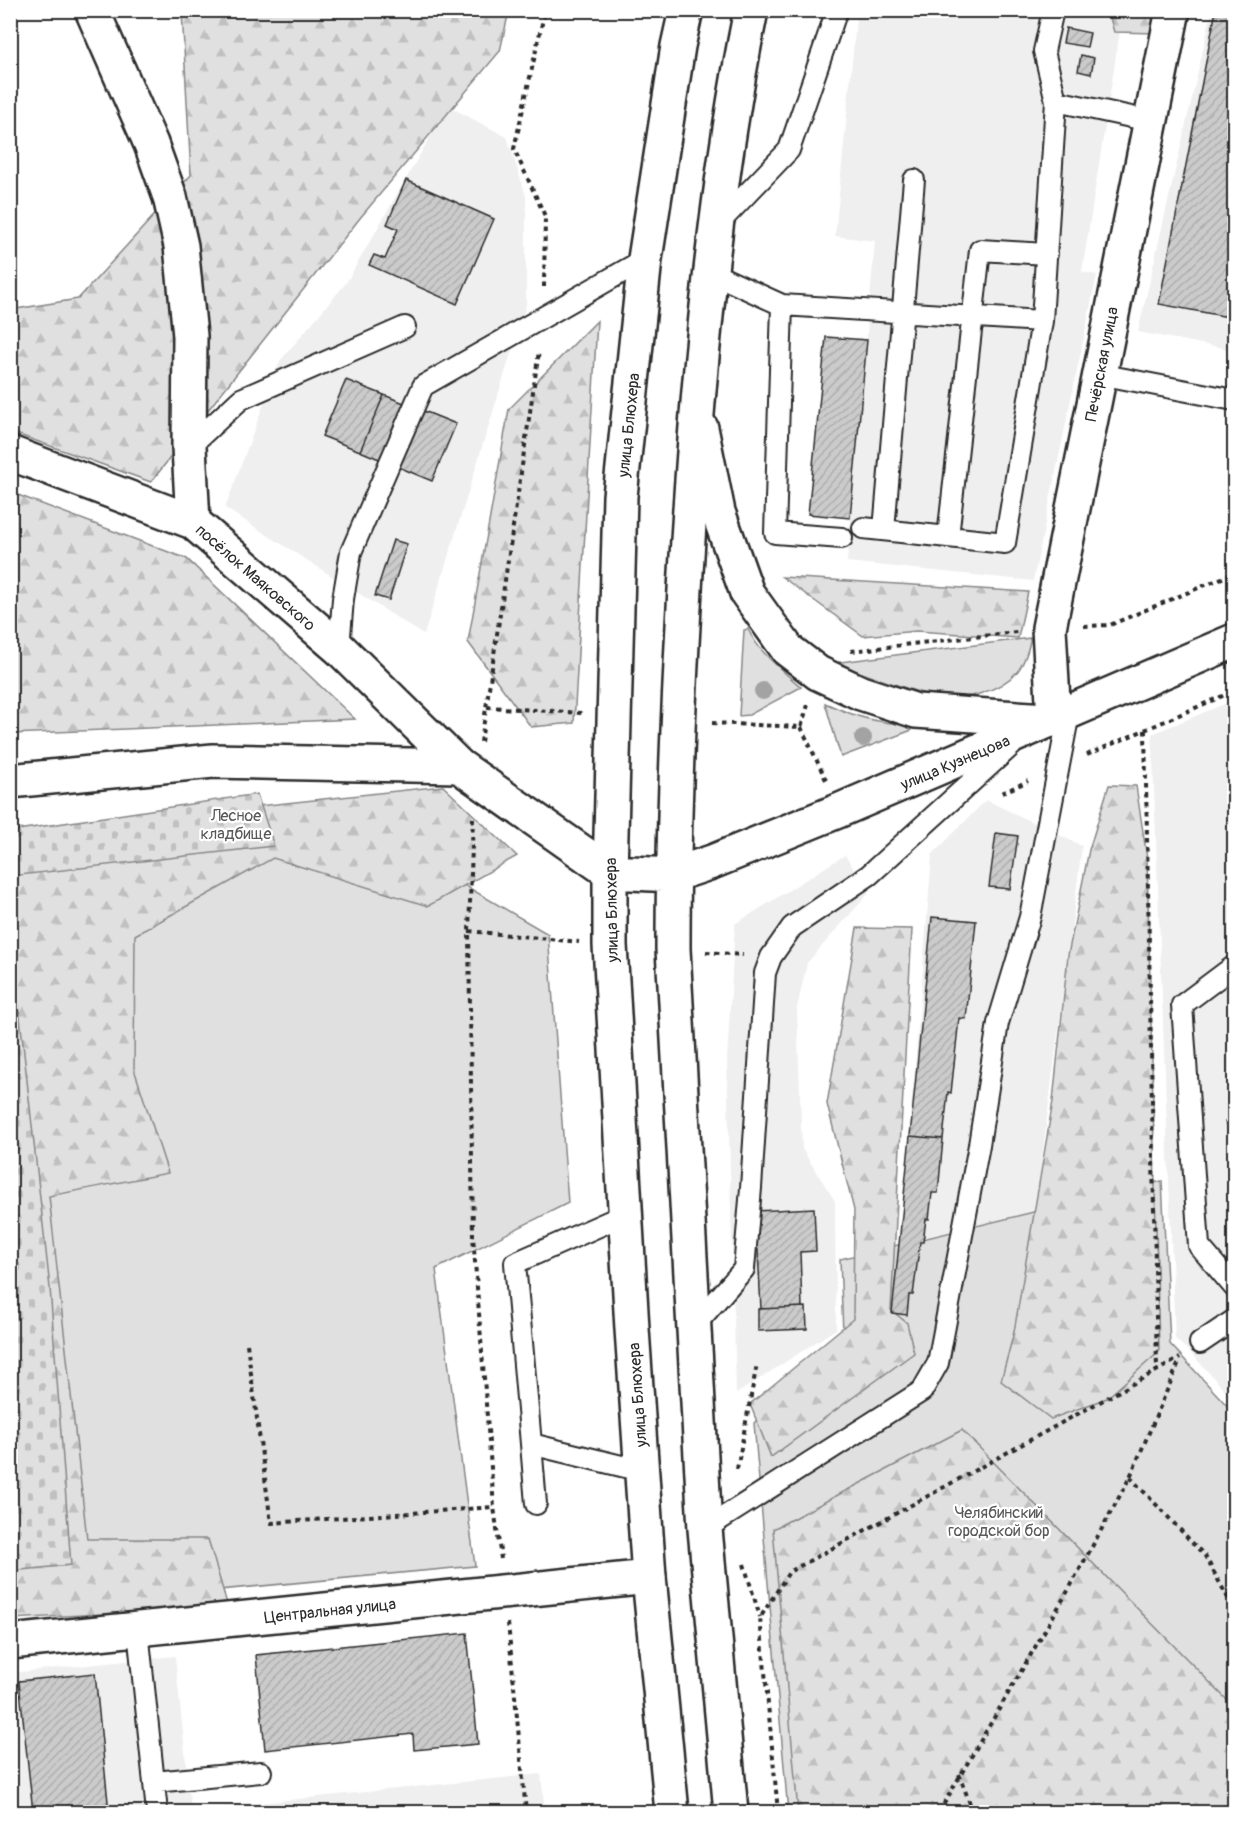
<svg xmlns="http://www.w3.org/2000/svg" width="1245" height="1823" font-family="Pangolin,sans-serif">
<defs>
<pattern id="forest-firs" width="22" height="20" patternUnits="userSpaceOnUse" patternTransform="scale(1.5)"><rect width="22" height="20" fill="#e0e0e0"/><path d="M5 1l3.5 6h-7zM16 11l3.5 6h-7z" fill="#c0c0c0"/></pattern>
<pattern id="cemetery-stones" width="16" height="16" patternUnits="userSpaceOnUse" patternTransform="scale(1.5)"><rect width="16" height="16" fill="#e0e0e0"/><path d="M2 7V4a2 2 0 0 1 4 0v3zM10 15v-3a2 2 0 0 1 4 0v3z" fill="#c0c0c0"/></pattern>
<pattern id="building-hatch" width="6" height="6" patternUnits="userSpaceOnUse" patternTransform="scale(1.5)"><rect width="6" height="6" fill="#cbcbcb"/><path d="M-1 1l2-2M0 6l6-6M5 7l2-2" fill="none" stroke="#aeaeae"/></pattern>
</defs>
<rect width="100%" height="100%" fill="#fff"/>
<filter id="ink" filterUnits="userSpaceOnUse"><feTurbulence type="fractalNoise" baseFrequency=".0167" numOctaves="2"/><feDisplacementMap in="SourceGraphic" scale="12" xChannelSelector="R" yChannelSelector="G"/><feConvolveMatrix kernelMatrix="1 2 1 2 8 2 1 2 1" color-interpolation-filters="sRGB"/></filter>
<g filter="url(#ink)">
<!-- built -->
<path fill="#efefef" d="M 857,11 L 1123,11 L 1082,272 L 1097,275 L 1033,581 L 847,562 L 875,241 L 835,236 Z
M 1212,11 L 1234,11 L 1234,350 L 1138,332 Z
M 448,106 L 507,137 L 526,196 L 526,305 L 424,635 L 225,508 L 280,361 L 346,283 Z
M 1234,700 L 1234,1400 L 1190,1352 L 1175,1339 L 1152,734 Z
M 986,800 L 1082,846 L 1016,1360 L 889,1387 L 932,855 Z
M 845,855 L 869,893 L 807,963 L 797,1008 L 802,1149 L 835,1201 L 836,1329 L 736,1394 L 727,1060 L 735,924 Z
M 175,1656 L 191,1810 L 541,1774 L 545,1812 L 14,1812 L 10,1779 L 10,1673 Z"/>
<!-- green -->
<path fill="#e0e0e0" stroke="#868686" stroke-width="1.5" d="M 748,629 C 759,653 781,669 801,687 L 749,715 L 739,716 L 744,630 Z
M 1031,638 C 1028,650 1025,662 1017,672 C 1000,691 963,702 939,697 C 911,692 877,677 849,669 L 840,662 Z
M 825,703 C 858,718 874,722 910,725 L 912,730 L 841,757 Z
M 380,836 L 548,934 L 568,1203 L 436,1269 L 475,1566 L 91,1602 L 10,876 Z
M 1162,1181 L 1170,1344 L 1234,1413 L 1234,1812 L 788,1812 L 754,1423 L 843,1333 L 840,1259 Z"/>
<!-- forest -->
<path fill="url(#forest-firs)" stroke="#868686" stroke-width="1.5" d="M 182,11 L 509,11 L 500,51 L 360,218 L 151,482 L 11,432 L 10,310 L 78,299 L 191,175 Z
M 1108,11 L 1161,11 L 1157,33 L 1114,32 Z
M 597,321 L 574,723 L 531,727 L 468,642 L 509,409 Z
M 10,492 L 187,559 L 355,719 L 11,734 Z
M 782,577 L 1028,592 L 1018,638 L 917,631 L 863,636 Z
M 1109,785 L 1136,786 L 1147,858 L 1159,1352 L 1107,1398 L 1051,1419 L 1001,1381 L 1014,1332 L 1053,1101 L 1068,955 L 1089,850 Z
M 443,786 L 517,856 L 428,906 L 273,858 L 135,935 L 134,1069 L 168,1173 L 49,1196 L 87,1539 L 208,1539 L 228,1607 L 11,1619 L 11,833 Z
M 857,928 L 912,929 L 891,1310 L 907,1323 L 914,1353 L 771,1457 L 750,1404 L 853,1319 L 854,1210 L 827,1104 Z
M 962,1430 L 1234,1707 L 1234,1812 L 798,1812 L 773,1529 Z"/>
<!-- cemetery -->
<path fill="url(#cemetery-stones)" stroke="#868686" stroke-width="1.5" d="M 257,794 L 274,846 L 11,876 L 11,831 Z
M 10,927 L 50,1288 L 71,1565 L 11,1571 Z"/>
<!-- building -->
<path fill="url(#building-hatch)" stroke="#2b2b2b" stroke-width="1.5" d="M 1216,10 L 1234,10 L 1234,318 L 1159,304 Z
M 1066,28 L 1090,33 L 1087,47 L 1063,43 Z
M 1081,55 L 1094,58 L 1091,74 L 1078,71 Z
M 406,180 L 494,219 L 457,304 L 369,265 L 374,255 L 385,259 L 398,229 L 387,224 Z
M 826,337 L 867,340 L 850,518 L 808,514 Z
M 346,380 L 384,395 L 360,451 L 322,436 Z
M 384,395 L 456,424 L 432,481 L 360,451 Z
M 393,540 L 407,544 L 389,600 L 375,596 Z
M 996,833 L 1018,836 L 1010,889 L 989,887 Z
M 932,917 L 976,921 L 966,1019 L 959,1018 L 951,1093 L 948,1092 L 943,1139 L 910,1136 Z
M 1234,1114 L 1234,1133 L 1225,1122 Z
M 910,1136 L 943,1139 L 938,1193 L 932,1193 L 929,1219 L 926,1219 L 923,1242 L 920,1242 L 913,1295 L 909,1295 L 907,1315 L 892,1313 Z
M 814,1208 L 816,1251 L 800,1252 L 802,1307 L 761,1309 L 758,1250 L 755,1250 L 753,1211 Z
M 806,1307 L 807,1329 L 758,1331 L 758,1309 Z
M 467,1633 L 478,1744 L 414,1750 L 413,1734 L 265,1750 L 256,1655 Z
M 95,1673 L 109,1812 L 33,1812 L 19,1681 Z"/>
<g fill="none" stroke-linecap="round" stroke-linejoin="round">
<!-- service casing -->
<g stroke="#2b2b2b" stroke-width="24">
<path id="service" d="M 1056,101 L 1150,121
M 718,224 L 789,150 L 837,10
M 712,273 L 782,305 L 775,533 L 842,538
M 782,305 L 1042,321
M 1099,374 L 1234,400
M 189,447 L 241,399 L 405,327
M 863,528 L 1005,543 L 1042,321 L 1056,101 L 1044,51 L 1053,10
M 884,530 L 914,180
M 948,537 L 980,250 L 1047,254
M 339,648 L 343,599 L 351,552 L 423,386 L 645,259
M 1234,966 L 1182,1005 L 1199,1246 L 1234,1287
M 626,1214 L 515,1263 L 531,1444 L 642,1471
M 695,1325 L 744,1269 L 751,1188 L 765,973 L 771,957 L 792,927 L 869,875 L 1012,745
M 1200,1343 L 1234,1320
M 531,1444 L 536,1504
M 705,1529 L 922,1391 L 938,1363 L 979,1145 L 998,1023 L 1030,917 L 1069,713
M 138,1630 L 157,1812
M 154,1782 L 261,1772"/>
</g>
<!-- minor casing -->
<g stroke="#2b2b2b" stroke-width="38">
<path id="minor" d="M 92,10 L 151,144 L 170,197 L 181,246 L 190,336 L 189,447 L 193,522
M 10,453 L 193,522 L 339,648 L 459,766 L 610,872
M 1054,720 L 1049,628 L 1173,10
M 10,781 L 213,761 L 459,766
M 10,1642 L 649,1577"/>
</g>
<!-- tertiary casing -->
<g stroke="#2b2b2b" stroke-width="38">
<path id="tertiary" d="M 701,428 L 718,512 L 747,593 L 788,650 L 818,673 L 861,693 L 916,711 L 1046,720
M 673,875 L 712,862 L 838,811 L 1234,641"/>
</g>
<!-- primary casing -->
<g stroke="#2b2b2b" stroke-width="38">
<path id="primary" d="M 610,872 L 673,875
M 672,1812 L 649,1577 L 632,1329 L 610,945 L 610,872 L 620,496 L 645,259 L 678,46 L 686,10
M 731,1812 L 705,1529 L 673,949 C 673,817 679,687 687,556 C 698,374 715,189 751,10"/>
</g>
<!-- path -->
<path stroke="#2b2b2b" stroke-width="4" stroke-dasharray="4.5 4.5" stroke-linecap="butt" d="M 544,287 L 545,216 L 514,149 L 545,10
M 1084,626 L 1110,625 L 1234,573
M 851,651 L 1017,632
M 487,707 L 582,713
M 712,723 L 801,727 L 808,705
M 801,727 L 826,780
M 1145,730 L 1157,1371
M 481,742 L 539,351
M 1087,755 L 1234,691
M 1002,793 L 1028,781
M 473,818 L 469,931 L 473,1236 L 494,1507 L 501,1559
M 469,931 L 579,942
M 706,952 L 743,955
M 247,1344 L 271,1523 L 494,1507
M 737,1469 L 757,1364
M 1130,1477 L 1205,1556 L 1234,1609
M 744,1564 L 760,1617
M 508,1623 L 526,1812
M 959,1774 L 973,1812
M 778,1812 L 760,1618 L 789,1572 L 1180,1358
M 939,1812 L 1069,1589 L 1130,1477 L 1180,1360"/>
<!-- service -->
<use href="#service" stroke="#fff" stroke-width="20"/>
<!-- minor -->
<use href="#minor" stroke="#fff" stroke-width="33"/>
<!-- tertiary -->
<use href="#tertiary" stroke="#fff" stroke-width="33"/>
<!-- primary -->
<use href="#primary" stroke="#fff" stroke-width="33"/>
</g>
<!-- trees -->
<g fill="#a3a3a3">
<circle cx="763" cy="691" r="9"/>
<circle cx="863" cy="738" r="9"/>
</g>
</g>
<g text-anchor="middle" stroke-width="4.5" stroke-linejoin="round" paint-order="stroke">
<!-- street labels -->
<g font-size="16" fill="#2b2b2b" stroke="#fff">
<text transform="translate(1101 364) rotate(-79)" y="6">Печёрская улица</text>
<text transform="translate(628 425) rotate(-84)" y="6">улица Блюхера</text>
<text transform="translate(256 577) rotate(41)" y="6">посёлок Маяковского</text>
<text transform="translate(955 762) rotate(-23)" y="6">улица Кузнецова</text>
<text transform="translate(611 910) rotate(-91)" y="6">улица Блюхера</text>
<text transform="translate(637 1395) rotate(-94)" y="6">улица Блюхера</text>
<text transform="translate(330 1610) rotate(-6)" y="6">Центральная улица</text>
</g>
<!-- park labels -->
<g font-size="16" fill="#585858" stroke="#fff">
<text x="236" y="821">Лесное<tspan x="236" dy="18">кладбище</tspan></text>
<text x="999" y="1518">Челябинский<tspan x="999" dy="18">городской бор</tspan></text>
</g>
</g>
<!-- margin -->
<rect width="1245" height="1823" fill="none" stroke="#fff" stroke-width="36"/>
<rect x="18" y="18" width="1209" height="1787" fill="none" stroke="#2b2b2b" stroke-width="2" filter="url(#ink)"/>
</svg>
